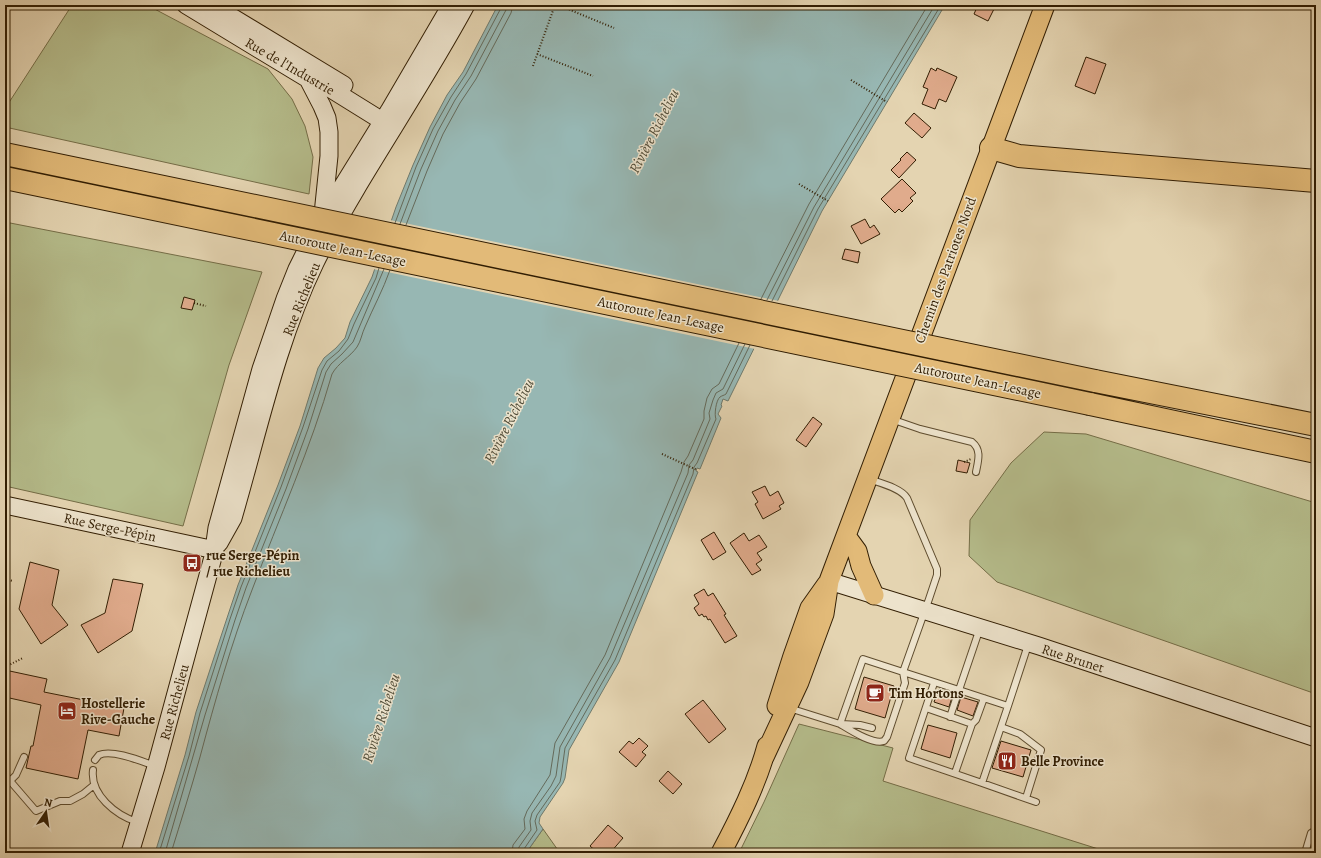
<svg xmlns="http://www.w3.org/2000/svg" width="1321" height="858" font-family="Alegreya,serif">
<rect width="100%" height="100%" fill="#e4d4b1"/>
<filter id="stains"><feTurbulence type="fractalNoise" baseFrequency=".005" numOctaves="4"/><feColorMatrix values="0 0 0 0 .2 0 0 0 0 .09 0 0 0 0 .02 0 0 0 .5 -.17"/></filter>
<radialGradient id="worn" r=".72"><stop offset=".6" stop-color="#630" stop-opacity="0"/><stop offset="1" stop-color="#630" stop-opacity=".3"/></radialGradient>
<!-- green -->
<path fill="#b5bc8b" stroke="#746d47" d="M 72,5 L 147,5 L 268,69 L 292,99 L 305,126 L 313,157 L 309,194 L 5,127 L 5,104 L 8,104 Z
M 5,222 L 262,272 L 229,365 L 183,526 L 5,486 Z
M 1044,432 L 1086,434 L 1316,503 L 1316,694 L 997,582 L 969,556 L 970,520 L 1011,463 Z
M 799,724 L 893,748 L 883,781 L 1111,853 L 739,853 L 764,802 Z
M 543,829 L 560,853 L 526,853 Z"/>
<!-- water -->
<path fill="#97b7b3" stroke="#6f7a6d" d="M 498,5 L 945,5 L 822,211 L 728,401 L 723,399 L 721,405 L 722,406 L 718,414 L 721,418 L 700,469 L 697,468 L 696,471 L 698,472 L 619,662 L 569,750 L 565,778 L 563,783 L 540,817 L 539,823 L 543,829 L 526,853 L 155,853 L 185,755 L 196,712 L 227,618 L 238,585 L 278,485 L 300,426 L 318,368 L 324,358 L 336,348 L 345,338 L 350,322 L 372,277 L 396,207 L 413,165 L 430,127 L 447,95 L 463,72 Z"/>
<!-- pier -->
<path fill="#e4d4b1" d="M 390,220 L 779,301 L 755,349 L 373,269 Z"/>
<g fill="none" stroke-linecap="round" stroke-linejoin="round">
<!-- shore -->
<path stroke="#646a5b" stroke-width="1" d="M 395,223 L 416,167 L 433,129 L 451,97 L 466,74 L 501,8 L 502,5
M 400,224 L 421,169 L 438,131 L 455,100 L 471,76 L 506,10 L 507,5
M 406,225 L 427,171 L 443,134 L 460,103 L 476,79 L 511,13 L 513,5
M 761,299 L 809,204 L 928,5
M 767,300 L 814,207 L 935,5
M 772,301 L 818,209 L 941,5
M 159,853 L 189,756 L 200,713 L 230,619 L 241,587 L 281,487 L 303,427 L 322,370 L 327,361 L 339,351 L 348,339 L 354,324 L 376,278 L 379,268
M 165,853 L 205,715 L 235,620 L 246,588 L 286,489 L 308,429 L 326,372 L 331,364 L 342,354 L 353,342 L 384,269
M 171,853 C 181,821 191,789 200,757 C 215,701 231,644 252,590 C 279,518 311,448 332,374 C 338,363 350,357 357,347 C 361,341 362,333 365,327 C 373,308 383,290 390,270
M 512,853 L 513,845 L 525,829 L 524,819 L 527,811 L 550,775 L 555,743 L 605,655 L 681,472 L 684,462 L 688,456 L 704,419 L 704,411 L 707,398 L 712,389 L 719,384 L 739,343
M 518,853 L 519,847 L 531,830 L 530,821 L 532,813 L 551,786 L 556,776 L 560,747 L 610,658 L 688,473 L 689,465 L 693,460 L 710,419 L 709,413 L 713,400 L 716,393 L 723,389 L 745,344
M 523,853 L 524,849 L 537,830 L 535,821 L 537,815 L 560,782 L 561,777 L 565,748 L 615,660 L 693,474 L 694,467 L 697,463 L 716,419 C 714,415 716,400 720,397 C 721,396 725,395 726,394 L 750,345"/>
</g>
<!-- building -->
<path fill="#e0ab8c" stroke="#321e03" d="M 978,5 L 996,5 L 988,21 L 974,14 Z
M 1086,57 L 1106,64 L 1095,94 L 1075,86 Z
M 931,68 L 936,71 L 937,68 L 957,77 L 946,102 L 939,99 L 935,109 L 922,104 L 928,89 L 923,87 Z
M 914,113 L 931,128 L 922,138 L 905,123 Z
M 907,152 L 916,160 L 899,178 L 891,170 L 901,160 L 900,159 Z
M 902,179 L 916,193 L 910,198 L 913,201 L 902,212 L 899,209 L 895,213 L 881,199 Z
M 865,219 L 870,228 L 874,225 L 880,234 L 861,244 L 851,226 Z
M 845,249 L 860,252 L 858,263 L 842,259 Z
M 184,297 L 195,300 L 192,310 L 181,308 Z
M 813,417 L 822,424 L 806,447 L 796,440 Z
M 958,460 L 970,463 L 967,473 L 956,471 Z
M 765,486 L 770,496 L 778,491 L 784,503 L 779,506 L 781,509 L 763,519 L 755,504 L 758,502 L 752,492 Z
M 714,532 L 726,552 L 713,560 L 701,540 Z
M 744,533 L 749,541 L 759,535 L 767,547 L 757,553 L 762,560 L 756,564 L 761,570 L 752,575 L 730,543 Z
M 30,562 L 59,570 L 52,605 L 68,625 L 41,644 L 19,609 Z
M 113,579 L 143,584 L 132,631 L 98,653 L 81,625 L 105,613 Z
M 704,589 L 708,596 L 713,593 L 726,614 L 724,615 L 737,636 L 725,643 L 710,619 L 708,620 L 706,616 L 704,617 L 702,614 L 699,616 L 694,608 L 699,604 L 694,595 Z
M 5,670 L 47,679 L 44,692 L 124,708 L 119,736 L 88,730 L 78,779 L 26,768 L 31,746 L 33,746 L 41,705 L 5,697 Z
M 864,677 L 894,686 L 885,718 L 855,709 Z
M 939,689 L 953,694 L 949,707 L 934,702 Z
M 961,697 L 978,702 L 973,716 L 957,710 Z
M 703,700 L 726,729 L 709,743 L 685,714 Z
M 928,725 L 957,733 L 950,758 L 921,749 Z
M 639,738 L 648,746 L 642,752 L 646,755 L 636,767 L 619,752 L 629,741 L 633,744 Z
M 1001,741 L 1031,750 L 1023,777 L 992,768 Z
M 668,771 L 682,784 L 673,794 L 659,781 Z
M 608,825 L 623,838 L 610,853 L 598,853 L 590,846 Z"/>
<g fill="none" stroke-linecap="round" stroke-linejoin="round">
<!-- lane casing -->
<g stroke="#5e4c2e" stroke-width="8">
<path id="lane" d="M 891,419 L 920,429 L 972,442 C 982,450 978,461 976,472
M 934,683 L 909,758 L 982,783 L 1008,706
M 789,708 L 840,724 L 863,659 L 903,672 L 929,599 L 937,575 L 937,569 L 907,498 C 901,488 880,483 869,479
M 926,708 L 972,724 L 955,773
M 950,717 L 959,690 L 1008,706 L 1028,645
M 840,724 C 850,730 873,745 884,741 L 887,737 L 905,683 L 903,672 L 959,690 L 980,628
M 841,724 L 860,725 L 872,728
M 972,724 L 976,720 L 984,698
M 1001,727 L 1020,734 L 1041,750 L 1026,798
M 95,760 L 99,755 C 112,749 141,761 155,766
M 93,770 C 90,795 116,815 137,822
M 5,775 L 36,811 L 60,801 L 70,801 L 83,794 L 94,785
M 10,781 L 16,775 L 24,757
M 982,783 L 1036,802
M 1305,853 L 1311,833 L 1316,830"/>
</g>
<!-- secondary casing -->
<g stroke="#321e03" stroke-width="19">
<path id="secondary" d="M 186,5 L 308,79 L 326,86 L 392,127
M 212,5 L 344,85
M 308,79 L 322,106 L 327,118 L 329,132 L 329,156 L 323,214
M 5,505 L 215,550
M 219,543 L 233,518 C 258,433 276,344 315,263 C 328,236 344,210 359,184 C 395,124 433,66 466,5
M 829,581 L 1039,646 L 1316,738
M 130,853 L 156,767 L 213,557 L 217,528 L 261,369 L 285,299 L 297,269 L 313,237 L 334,200 L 389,111 L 451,5"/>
</g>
<!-- primary casing -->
<g stroke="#321e03" stroke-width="21">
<path id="primary" d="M 846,536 L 857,551 L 861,566 L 874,595
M 777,706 L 793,656 L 810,608 L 827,584
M 764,757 L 799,682 L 824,614 L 829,581 L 1045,5
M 721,853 C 739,819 757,783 767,746"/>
</g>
<!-- highway casing -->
<g stroke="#321e03" stroke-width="24">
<path id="highway" d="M 991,148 L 1019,156 L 1030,157 L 1316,181
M 1095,381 L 1316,425
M 1090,404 L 1316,452"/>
</g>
<!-- path -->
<path stroke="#321e03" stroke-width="2" stroke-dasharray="1 2" stroke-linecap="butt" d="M 558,5 L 614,28
M 537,54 L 593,76
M 533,66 L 555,5
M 851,80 L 887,102
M 799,184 L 828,201
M 194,303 L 206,306
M 662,454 L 697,470
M 964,462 L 971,459
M 5,579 L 13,581
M 5,667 L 23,658"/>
<!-- lane -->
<use href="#lane" stroke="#ede3cc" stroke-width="6"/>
<!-- secondary -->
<use href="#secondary" stroke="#ede3cc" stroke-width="17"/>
<!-- primary -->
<use href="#primary" stroke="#e2ba78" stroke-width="19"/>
<!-- highway -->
<use href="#highway" stroke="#e2ba78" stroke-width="22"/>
<!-- highway-bridge casing -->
<g stroke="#321e03" stroke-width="24" stroke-linecap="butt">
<path id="highway-bridge" d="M 5,154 L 1095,381
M 5,178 L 1090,404"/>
</g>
<!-- highway-bridge -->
<use href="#highway-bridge" stroke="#e2ba78" stroke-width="22"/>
</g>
<!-- icons -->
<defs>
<g id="bus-square" transform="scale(1)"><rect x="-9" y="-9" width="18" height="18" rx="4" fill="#8f2418" stroke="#ede3cc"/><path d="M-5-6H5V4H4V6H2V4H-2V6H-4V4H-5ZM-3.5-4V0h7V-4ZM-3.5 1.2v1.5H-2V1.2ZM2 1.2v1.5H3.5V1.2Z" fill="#fff"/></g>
<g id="cafe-square" transform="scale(1)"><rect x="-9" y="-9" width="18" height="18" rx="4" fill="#8f2418" stroke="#ede3cc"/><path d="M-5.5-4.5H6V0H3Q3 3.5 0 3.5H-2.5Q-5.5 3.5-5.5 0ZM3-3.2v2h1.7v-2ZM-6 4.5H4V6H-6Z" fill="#fff"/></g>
<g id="hotel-square" transform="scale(1)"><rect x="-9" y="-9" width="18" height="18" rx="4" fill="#8f2418" stroke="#ede3cc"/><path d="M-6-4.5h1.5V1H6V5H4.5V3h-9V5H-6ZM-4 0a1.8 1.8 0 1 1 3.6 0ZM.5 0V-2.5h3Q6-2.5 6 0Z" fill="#fff"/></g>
<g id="restaurant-square" transform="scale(1)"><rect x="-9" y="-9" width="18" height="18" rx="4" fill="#8f2418" stroke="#ede3cc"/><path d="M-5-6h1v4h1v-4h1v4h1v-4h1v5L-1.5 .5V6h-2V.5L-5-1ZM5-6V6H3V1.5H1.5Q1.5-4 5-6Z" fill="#fff"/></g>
</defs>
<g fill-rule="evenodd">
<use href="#bus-square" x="192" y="563"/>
<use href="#cafe-square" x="875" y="693"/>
<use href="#hotel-square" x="67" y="711"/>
<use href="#restaurant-square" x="1007" y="761"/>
</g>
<g text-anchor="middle" stroke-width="3" stroke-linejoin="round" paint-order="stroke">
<!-- street labels -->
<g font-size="14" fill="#321e03" stroke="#ede3cc">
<text transform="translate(290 66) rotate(30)" y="5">Rue de l'Industrie</text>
<text transform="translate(343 248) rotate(12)" y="5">Autoroute Jean-Lesage</text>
<text transform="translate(945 270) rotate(-70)" y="5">Chemin des Patriotes Nord</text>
<text transform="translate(301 299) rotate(-68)" y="5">Rue Richelieu</text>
<text transform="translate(661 314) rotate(12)" y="5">Autoroute Jean-Lesage</text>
<text transform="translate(978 380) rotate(12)" y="5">Autoroute Jean-Lesage</text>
<text transform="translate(110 527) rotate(12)" y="5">Rue Serge-Pépin</text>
<text transform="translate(1073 658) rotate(18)" y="5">Rue Brunet</text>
<text transform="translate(174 702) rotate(-75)" y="5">Rue Richelieu</text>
</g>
<!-- poi labels -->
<g font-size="14" font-weight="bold" fill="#321e03" stroke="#ede3cc" text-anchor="start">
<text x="206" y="560">rue Serge-Pépin<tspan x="206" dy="16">/ rue Richelieu</tspan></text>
<text x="889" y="698">Tim Hortons</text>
<text x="81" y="708">Hostellerie<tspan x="81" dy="16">Rive-Gauche</tspan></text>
<text x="1021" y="766">Belle Province</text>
</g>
<!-- water labels -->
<g font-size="15" font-style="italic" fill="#504c38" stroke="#ede3cc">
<text transform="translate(654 131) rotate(-63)" y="5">Rivière Richelieu</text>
<text transform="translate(509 421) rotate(-63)" y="5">Rivière Richelieu</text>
<text transform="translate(381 718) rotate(-72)" y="5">Rivière Richelieu</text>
</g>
</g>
<!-- margin -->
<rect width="1321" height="858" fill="none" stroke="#e4d4b1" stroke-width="20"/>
<rect x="6" y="6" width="1309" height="846" fill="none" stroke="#321e03" stroke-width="2"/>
<rect x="10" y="10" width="1301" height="838" fill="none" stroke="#321e03"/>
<!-- north arrow -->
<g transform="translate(46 812) rotate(13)" stroke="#ede3cc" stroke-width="3" paint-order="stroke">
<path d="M0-3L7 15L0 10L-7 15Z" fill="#321e03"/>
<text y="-6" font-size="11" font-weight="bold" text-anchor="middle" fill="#321e03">N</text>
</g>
<rect width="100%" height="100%" filter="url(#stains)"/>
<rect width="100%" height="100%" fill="url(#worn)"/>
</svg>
